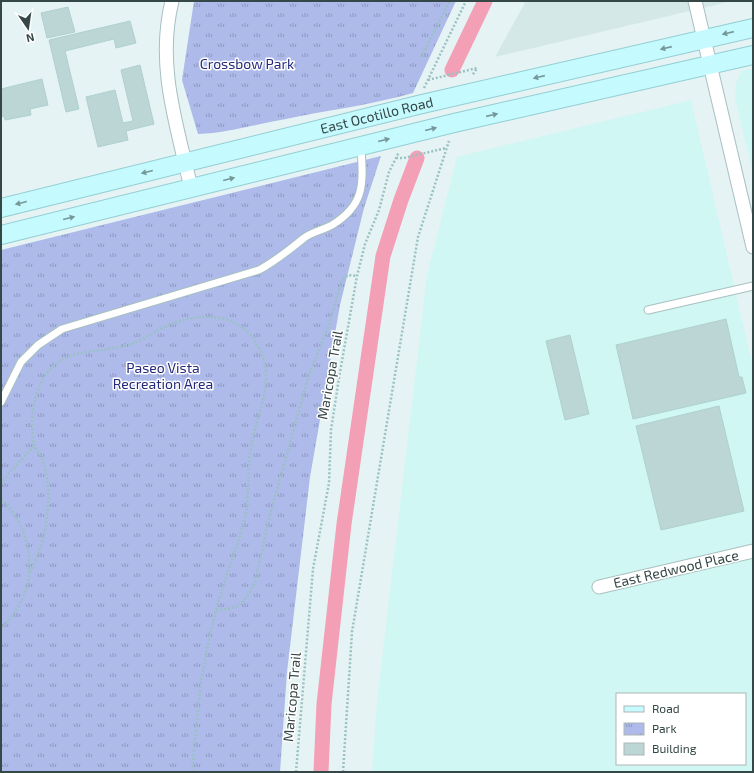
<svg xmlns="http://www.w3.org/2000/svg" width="754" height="773" font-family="'Exo 2',sans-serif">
<defs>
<pattern id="park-tufts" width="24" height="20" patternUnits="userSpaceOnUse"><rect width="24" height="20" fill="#adbaea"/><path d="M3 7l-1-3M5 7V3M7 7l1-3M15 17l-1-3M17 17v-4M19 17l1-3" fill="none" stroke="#8e99bf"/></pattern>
</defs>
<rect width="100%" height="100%" fill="#e6f3f4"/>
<!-- residential -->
<path fill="#d4e8e8" d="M 526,1 L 732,1 L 495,57 Z"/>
<!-- commercial -->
<path fill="#d0f7f3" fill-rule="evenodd" d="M 753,68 L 753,173 L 735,99 L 736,83 L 741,71 Z
M 691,100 L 753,367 L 753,772 L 372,772 L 377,701 L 427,275 L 457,157 ZM 617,694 L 745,694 L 745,764 L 617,764 Z"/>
<!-- park -->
<path fill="url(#park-tufts)" d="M 194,1 L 456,1 L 413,93 C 371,105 328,110 286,119 C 256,124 228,133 198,134 L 182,80 Z
M 381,156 L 364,208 L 340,305 L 310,477 L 287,672 L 280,772 L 1,772 L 1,250 Z"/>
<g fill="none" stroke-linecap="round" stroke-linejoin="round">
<!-- canal -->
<path stroke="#f39fb5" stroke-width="15" d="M 452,70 L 485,1
M 321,772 L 324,704 L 344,524 L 383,256 L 401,200 L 417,158"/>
</g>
<!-- building -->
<path fill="#bbd6d4" stroke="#aed1cf" d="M 68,7 L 75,32 L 47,38 L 41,13 Z
M 130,21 L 136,43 L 116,48 L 114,39 L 65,51 L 79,109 L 66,112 L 49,40 Z
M 140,65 L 154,124 L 126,131 L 128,140 L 98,147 L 86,97 L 115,90 L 123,123 L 133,121 L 121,70 Z
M 42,79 L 48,105 L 30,109 L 31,115 L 5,120 L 4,116 L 1,117 L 1,89 Z
M 726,319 L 739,377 L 742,377 L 746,393 L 633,419 L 616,345 Z
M 570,335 L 589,414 L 565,420 L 546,341 Z
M 719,406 L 744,511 L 661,530 L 636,426 Z"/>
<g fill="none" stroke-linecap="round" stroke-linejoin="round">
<!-- lane casing -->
<g stroke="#a8c0c0" stroke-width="9">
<path id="lane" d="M 648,310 L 753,286
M 1,402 L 21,362 L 38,345 L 62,329 L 259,270 C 276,261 289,250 304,238 C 312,232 323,230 332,225 C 366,204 363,183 361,147"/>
</g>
<!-- street casing -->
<g stroke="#a8c0c0" stroke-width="15">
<path id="street" d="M 172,1 C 156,66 177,125 191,188
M 695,1 L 753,247
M 599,587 L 753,551"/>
</g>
<!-- secondary casing -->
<g stroke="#92ced2" stroke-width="20">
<g id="secondary">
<path id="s1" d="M 1,208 L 418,105 L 753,28"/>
<path d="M 1,235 L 454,123 L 753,55"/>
</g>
</g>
<!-- path -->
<path stroke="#99c2c1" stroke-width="2.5" stroke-dasharray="2 2" stroke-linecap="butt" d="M 421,57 L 450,1
M 428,80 L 477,68 L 472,76
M 424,88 L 466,1
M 396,158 L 404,158 L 446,148
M 1,484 L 9,473 L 34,446
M 1,499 C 38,535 40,592 1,628
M 30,572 C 45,544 51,509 47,478 C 46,473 45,466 43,461 C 41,455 36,451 34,445 C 29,423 33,391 47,373 C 67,348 96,353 124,346 C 142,342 155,330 171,324 C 211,309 251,316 264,361 C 272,388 255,420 251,447 C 247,472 250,497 244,522 C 236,552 224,580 216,610 C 210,634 204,660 201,684 C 197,713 195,743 192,772
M 216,610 L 228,609 L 237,606 L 244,601 L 255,583 L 269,518 L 309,375 L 328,327 L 342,280 L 348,275 L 357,276
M 296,772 L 313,569 L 329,483 L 331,430 L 339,378 L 357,276 L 365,244 L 379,210 L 389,172 L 399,152
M 343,772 L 352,632 L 418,237 L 449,141"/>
<!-- lane -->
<use href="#lane" stroke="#fff" stroke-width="7"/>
<!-- street -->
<use href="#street" stroke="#fff" stroke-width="13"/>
<!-- secondary -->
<use href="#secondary" stroke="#c5faff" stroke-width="18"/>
</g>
<!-- one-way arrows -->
<defs><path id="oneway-solid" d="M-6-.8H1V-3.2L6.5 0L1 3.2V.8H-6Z"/></defs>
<g fill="#769899">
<use href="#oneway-solid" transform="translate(728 33) rotate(167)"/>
<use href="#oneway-solid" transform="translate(666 48) rotate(167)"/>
<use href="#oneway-solid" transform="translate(539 77) rotate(167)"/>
<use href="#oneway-solid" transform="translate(492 115) rotate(-13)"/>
<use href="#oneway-solid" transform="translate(431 129) rotate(-14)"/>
<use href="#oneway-solid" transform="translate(384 140) rotate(-14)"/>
<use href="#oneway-solid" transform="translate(147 172) rotate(166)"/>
<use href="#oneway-solid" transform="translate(229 179) rotate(-14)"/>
<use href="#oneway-solid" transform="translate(21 203) rotate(166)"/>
<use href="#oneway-solid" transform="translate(69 218) rotate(-14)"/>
</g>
<g text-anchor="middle" stroke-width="3" stroke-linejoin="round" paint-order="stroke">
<!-- park labels -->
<g font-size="14" fill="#26297b" stroke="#fff">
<text x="247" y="69">Crossbow Park</text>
<text x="163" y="373">Paseo Vista<tspan x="163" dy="16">Recreation Area</tspan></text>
</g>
<!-- street labels -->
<g font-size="14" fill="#354746" stroke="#fff">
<text dy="5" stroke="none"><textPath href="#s1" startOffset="387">East Ocotillo Road</textPath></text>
<text transform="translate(330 375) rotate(-80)" y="5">Maricopa Trail</text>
<text transform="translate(676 569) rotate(-13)" y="5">East Redwood Place</text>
<text transform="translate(292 697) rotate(-85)" y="5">Maricopa Trail</text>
</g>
</g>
<!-- border -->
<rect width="754" height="773" fill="none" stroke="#354746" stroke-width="4"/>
<!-- legend -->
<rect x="616" y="693" width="130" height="72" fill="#ffffff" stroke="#aeb5b5"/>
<rect x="624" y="706" width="20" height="6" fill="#c5faff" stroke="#aeb5b5"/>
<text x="652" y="713" font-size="12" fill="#354746">Road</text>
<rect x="624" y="723" width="20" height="12" fill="url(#park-tufts)" stroke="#aeb5b5"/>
<text x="652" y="733" font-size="12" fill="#354746">Park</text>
<rect x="624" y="743" width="20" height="12" fill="#bbd6d4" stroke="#aeb5b5"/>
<text x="652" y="753" font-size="12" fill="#354746">Building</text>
<!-- north arrow -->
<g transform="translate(28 28) rotate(167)" stroke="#ffffff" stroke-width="3" paint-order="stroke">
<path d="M0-3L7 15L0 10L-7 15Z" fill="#354746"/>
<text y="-6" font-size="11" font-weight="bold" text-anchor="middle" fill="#354746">N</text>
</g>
</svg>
